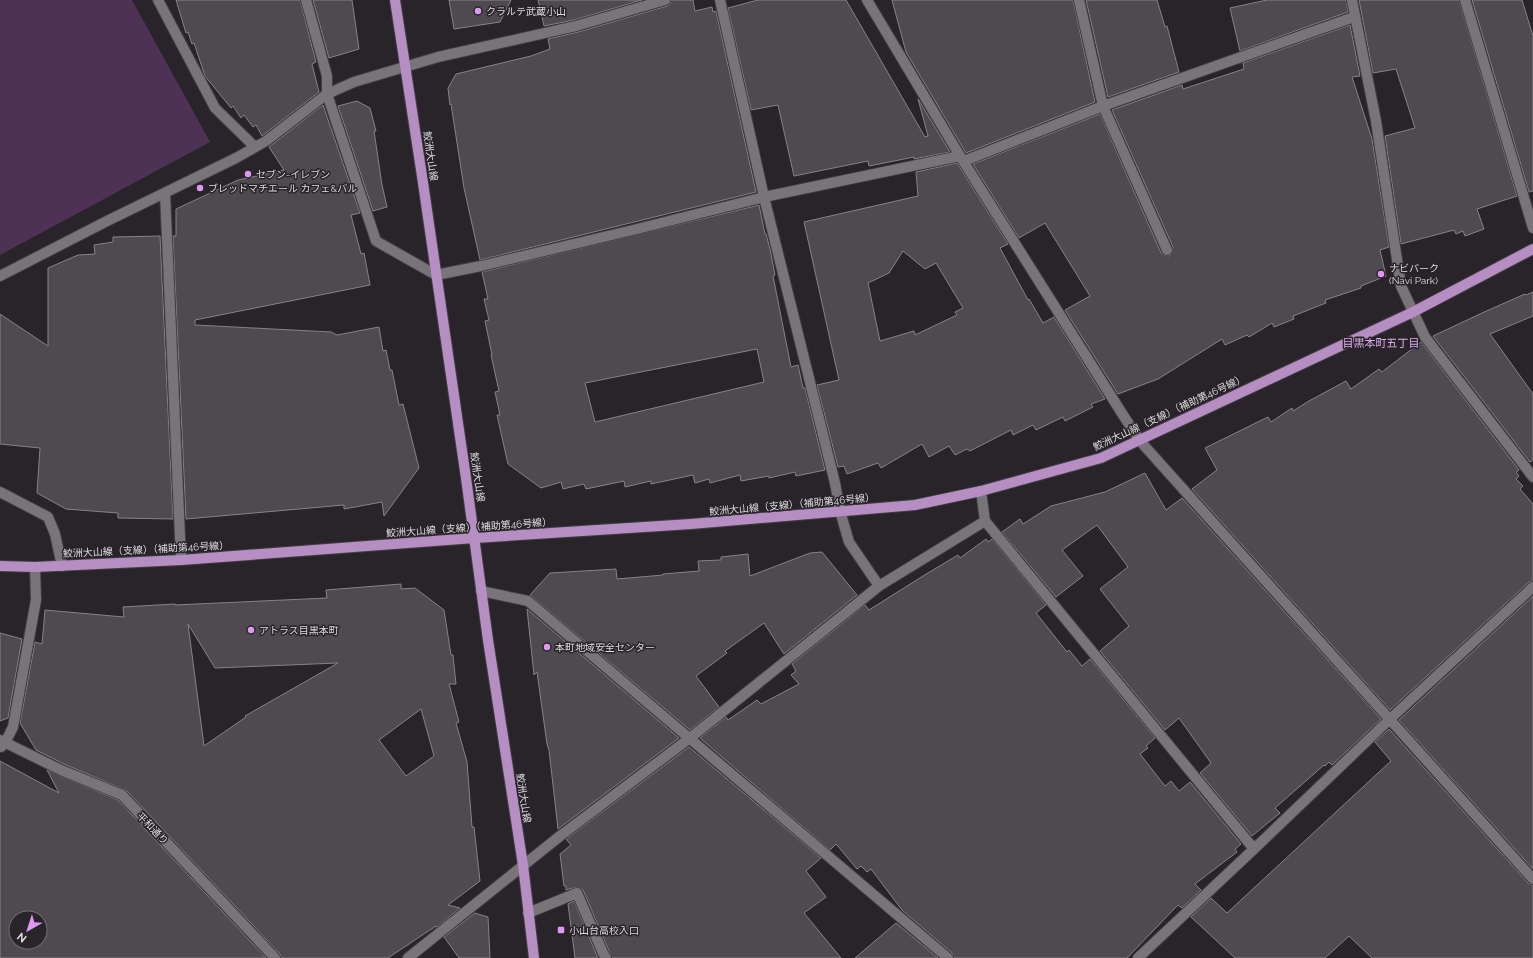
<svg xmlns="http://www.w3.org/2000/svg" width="1533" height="958" font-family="Raleway,'Noto Sans JP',sans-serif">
<rect width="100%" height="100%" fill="#282429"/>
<!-- green -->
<path fill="#4e3256" d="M 0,0 L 132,0 L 210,142 L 0,255 Z"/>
<!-- building -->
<path fill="#4e4a4f" stroke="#868287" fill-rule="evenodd" d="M 176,0 L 300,0 L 316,62 L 312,64 L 319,92 L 262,136 L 256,125 L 253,127 L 244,115 L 241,118 L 233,106 L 231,108 L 205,76 L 194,43 L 192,44 L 188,32 L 186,33 Z
M 313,0 L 352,0 L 359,49 L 329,58 Z
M 449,0 L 511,0 L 500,22 L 454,29 Z
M 538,0 L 642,0 L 574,20 L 544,26 Z
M 671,0 L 693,0 L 695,11 L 712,7 L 713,12 L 716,11 L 756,192 L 480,260 L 464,188 L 451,104 L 450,105 L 448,88 L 456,74 L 531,56 L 550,49 L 548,39 L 578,32 L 667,6 L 670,4 Z
M 758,0 L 846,0 L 925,137 L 928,136 L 918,99 L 950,152 L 914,159 L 914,157 L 869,166 L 868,161 L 794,176 L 778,105 L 751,110 L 728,8 Z
M 892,0 L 1073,0 L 1095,102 L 966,153 L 906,52 Z
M 1086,0 L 1157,0 L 1165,27 L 1167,26 L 1179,72 L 1108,97 Z
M 1267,0 L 1346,0 L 1348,12 L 1240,51 L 1230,8 Z
M 1359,0 L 1459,0 L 1517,196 L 1477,209 L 1484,229 L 1465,236 L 1463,231 L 1456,234 L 1454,230 L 1401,244 L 1385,136 L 1415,128 L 1396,69 L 1373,73 Z
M 1472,0 L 1522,0 L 1533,36 L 1533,191 L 1529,192 Z
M 1350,25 L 1360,76 L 1352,77 L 1372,139 L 1389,247 L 1380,250 L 1386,276 L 1361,286 L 1361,288 L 1325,300 L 1326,303 L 1293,316 L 1294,319 L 1274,327 L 1272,323 L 1249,337 L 1247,335 L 1225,345 L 1222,339 L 1158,379 L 1118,394 L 1065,310 L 1090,296 L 1045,223 L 1019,238 L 973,164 L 1100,114 L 1161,253 L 1164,255 L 1169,256 L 1172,253 L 1173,247 L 1112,110 L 1182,85 L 1183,89 L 1244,69 L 1243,63 Z
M 357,101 L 370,108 L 376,131 L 374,131 L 382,185 L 387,207 L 373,211 L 338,106 Z
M 323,105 L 360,213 L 351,215 L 361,254 L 364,253 L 370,285 L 195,320 L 195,325 L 331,332 L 337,335 L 379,327 L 383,351 L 386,350 L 390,370 L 392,370 L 399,405 L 403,404 L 419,468 L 384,516 L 382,502 L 344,509 L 344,505 L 186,519 L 173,236 L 176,236 L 176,209 L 238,180 L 284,170 L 269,147 Z
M 957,163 L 1008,244 L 1000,248 L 1028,300 L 1029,299 L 1043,323 L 1054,317 L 1105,399 L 1091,404 L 1093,407 L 1065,421 L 1063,417 L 1036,430 L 1033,425 L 1013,435 L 1011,430 L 970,451 L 967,449 L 955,455 L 949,446 L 929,457 L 922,444 L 881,468 L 878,463 L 847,474 L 844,466 L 838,467 L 817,385 L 839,380 L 804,222 L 918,196 L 916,172 ZM 903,251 L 925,269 L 936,263 L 963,308 L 955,312 L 957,315 L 915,335 L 914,331 L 880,341 L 868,283 L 889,273 Z
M 759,205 L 765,234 L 766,234 L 770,249 L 775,275 L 773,276 L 791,367 L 798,365 L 803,388 L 805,388 L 825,470 L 796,476 L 795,472 L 769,478 L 769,476 L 741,481 L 740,475 L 710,483 L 709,479 L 695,483 L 693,475 L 651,484 L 651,481 L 625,487 L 624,481 L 586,489 L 584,484 L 563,489 L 561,482 L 541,488 L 508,464 L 497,415 L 500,415 L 495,392 L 499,391 L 491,355 L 492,355 L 485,321 L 489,320 L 484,299 L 488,299 L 482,272 ZM 757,349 L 764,382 L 595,422 L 585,383 Z
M 160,236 L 173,519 L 118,518 L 118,513 L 66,509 L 37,493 L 40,448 L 0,444 L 0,314 L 48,346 L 48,268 L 78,255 L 95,254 L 94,245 L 113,242 L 113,237 Z
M 1533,292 L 1533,316 L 1490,334 L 1533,394 L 1533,460 L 1530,462 L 1433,336 L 1482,313 L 1525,294 L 1526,295 Z
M 1421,342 L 1519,470 L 1516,472 L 1519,476 L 1516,479 L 1523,486 L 1520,489 L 1533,504 L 1533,581 L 1529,582 L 1390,710 L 1192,489 L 1217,470 L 1205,448 L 1268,417 L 1271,422 L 1292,408 L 1293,411 L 1309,401 L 1346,381 L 1351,389 L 1379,369 L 1382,372 Z
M 1145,473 L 1166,510 L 1182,498 L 1381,719 L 1332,765 L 1329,762 L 1325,766 L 1324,765 L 1275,808 L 1280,813 L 1252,836 L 1200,773 L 1211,763 L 1179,718 L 1165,730 L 1100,651 L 1129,626 L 1100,589 L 1128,567 L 1097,525 L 1062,550 L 1083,576 L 1056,597 L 1002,532 L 1020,519 L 1023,524 L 1051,506 L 1105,492 Z
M 986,539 L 988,542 L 992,539 L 1046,605 L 1036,613 L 1067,652 L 1069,650 L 1082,666 L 1090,659 L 1155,738 L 1146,746 L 1148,748 L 1140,754 L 1165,786 L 1171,781 L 1179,791 L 1190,782 L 1241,844 L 1235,849 L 1237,852 L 1195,884 L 1201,890 L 1182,908 L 1178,905 L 1127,958 L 954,958 L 952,953 L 902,910 L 871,869 L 867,872 L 861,866 L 857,869 L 836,844 L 830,850 L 700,738 L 726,717 L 728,720 L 757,700 L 761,704 L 799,684 L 791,675 L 796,671 L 792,664 L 865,605 L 869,610 L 923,576 L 958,555 L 960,558 Z
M 822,552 L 857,595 L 784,654 L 764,623 L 725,651 L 727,653 L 696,676 L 719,707 L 690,730 L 530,595 L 550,573 L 616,569 L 617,579 L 663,575 L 663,574 L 699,571 L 698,561 L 721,560 L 721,557 L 748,554 L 750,576 L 810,553 Z
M 401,584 L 401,589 L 415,588 L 444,610 L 451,655 L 453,655 L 456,684 L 449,684 L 459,722 L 456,723 L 467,762 L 472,827 L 474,827 L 480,881 L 448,905 L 460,908 L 437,927 L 436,926 L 388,958 L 281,958 L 280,954 L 127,791 L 64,764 L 36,750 L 20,723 L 35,642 L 42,644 L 45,610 L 124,617 L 123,607 L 175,604 L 175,605 L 327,598 L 326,590 ZM 188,624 L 215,668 L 338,663 L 245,716 L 246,717 L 204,746 ZM 421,709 L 434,756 L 406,776 L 379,740 Z
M 1533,596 L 1533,869 L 1399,720 Z
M 527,609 L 679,738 L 558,829 L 549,750 L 547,744 L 537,672 L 534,675 Z
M 0,633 L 22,639 L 8,718 L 0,721 Z
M 1389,729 L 1528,883 L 1533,885 L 1533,958 L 1372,958 L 1349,936 L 1325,958 L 1235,958 L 1191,917 L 1211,898 L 1227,913 L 1391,761 L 1375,742 Z
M 689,747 L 821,858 L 806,871 L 826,897 L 804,913 L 841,958 L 612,958 L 583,890 L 577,887 L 566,890 L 566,886 L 564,886 L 560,854 L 571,845 L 566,839 Z
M 0,761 L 59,793 L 47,770 L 118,800 L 266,958 L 0,958 ZM 16,918 L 40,918 L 40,942 L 16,942 Z
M 574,901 L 597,956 L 598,958 L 575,958 L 568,904 Z
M 475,913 L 488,917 L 490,958 L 459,958 L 444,937 Z
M 896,923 L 938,958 L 855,958 Z"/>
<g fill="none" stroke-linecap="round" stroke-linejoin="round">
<!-- minor casing -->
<g stroke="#423f43" stroke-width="12">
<path id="minor" d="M 158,0 L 215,108 L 255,147
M 306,0 L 327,76 L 327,94 L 376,241 L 436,275 L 481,266 L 633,230 L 764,197 L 960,156
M 720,0 L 764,197 L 835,483 L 840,511 L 849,542 L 879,586
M 867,0 L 960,156 L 1123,415 L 1140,441 L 1533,879
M 1079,0 L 1103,106 L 1167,250
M 1352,0 L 1376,121 L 1401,286 L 1425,337 L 1533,477
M 1465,0 L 1533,228
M 964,161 L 1103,106 L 1354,17
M 165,193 L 181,560
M 0,276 L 107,221 L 236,158 L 266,141 L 327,94 L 354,82 L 438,57 L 576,26 L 665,0
M 981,491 L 985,521 L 1254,849
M 0,492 L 48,517 L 55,534 L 62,566
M 481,591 L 528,601 L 948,958
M 0,740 L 61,770 L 122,795 L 275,958
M 1,747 L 5,743 L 13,727 L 36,600 L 35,567
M 528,913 L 577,893 L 603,953 L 606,958
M 408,958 L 560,836 L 690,738 L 879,586 L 985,521
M 1138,958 L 1254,849 L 1390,719 L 1533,587"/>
</g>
<!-- major casing -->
<g stroke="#423f43" stroke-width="12">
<path id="major" d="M 395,0 L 422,176 L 466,478 L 488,640 L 523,865 L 534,958
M 0,566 L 35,567 L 181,560 L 474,538 L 691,524 L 915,505 L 981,491 L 1101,458 L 1413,312 L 1533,249"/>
</g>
<!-- minor -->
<use href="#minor" stroke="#78747a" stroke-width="10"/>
<!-- major -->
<use href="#major" stroke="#b68ec3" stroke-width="10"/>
</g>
<!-- markers -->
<g fill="#de98f2" stroke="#282429" stroke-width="1.5">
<circle cx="478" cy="11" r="4"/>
<circle cx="248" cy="174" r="4"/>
<circle cx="200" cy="188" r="4"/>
<circle cx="1381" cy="274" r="4"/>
<circle cx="251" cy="630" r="4"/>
<circle cx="547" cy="647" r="4"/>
<rect x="557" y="926" width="8" height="8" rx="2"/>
</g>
<g text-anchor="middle" stroke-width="3" stroke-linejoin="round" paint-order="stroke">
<!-- poi labels -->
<g font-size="10" fill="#dedcdf" stroke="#282429" text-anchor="start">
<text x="486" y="15">クラルテ武蔵小山</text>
<text x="256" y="178">セブン-イレブン</text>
<text x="208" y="192">ブレッドマチエール カフェ&amp;バル</text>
<text x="1389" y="272">ナビパーク<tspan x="1389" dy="12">(Navi Park)</tspan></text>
<text x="259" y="634">アトラス目黒本町</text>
<text x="555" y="651">本町地域安全センター</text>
<text x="569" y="934">小山台高校入口</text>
</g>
<!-- street labels -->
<g font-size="10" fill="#dedcdf" stroke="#282429">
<text transform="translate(431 156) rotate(82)" y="4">鮫洲大山線</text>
<text transform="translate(1169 412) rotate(-25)" y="4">鮫洲大山線（支線）（補助第46号線）</text>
<text transform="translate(478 477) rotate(82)" y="4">鮫洲大山線</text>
<text transform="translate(792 504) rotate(-5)" y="4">鮫洲大山線（支線）（補助第46号線）</text>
<text transform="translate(469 527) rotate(-4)" y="4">鮫洲大山線（支線）（補助第46号線）</text>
<text transform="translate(146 549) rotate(-3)" y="4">鮫洲大山線（支線）（補助第46号線）</text>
<text transform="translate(524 798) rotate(81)" y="4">鮫洲大山線</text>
<text transform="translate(153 828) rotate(46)" y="4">平和通り</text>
</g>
<!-- neighbourhood labels -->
<g font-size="11" fill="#dbabe9" stroke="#282429">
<text x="1381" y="347">目黒本町五丁目</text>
</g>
</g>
<!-- north arrow -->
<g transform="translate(28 930) rotate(219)"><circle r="19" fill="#282429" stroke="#716e72"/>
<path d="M0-3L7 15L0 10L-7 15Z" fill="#de98f2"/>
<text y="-6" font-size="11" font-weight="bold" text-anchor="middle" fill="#dedcdf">N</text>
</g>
</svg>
